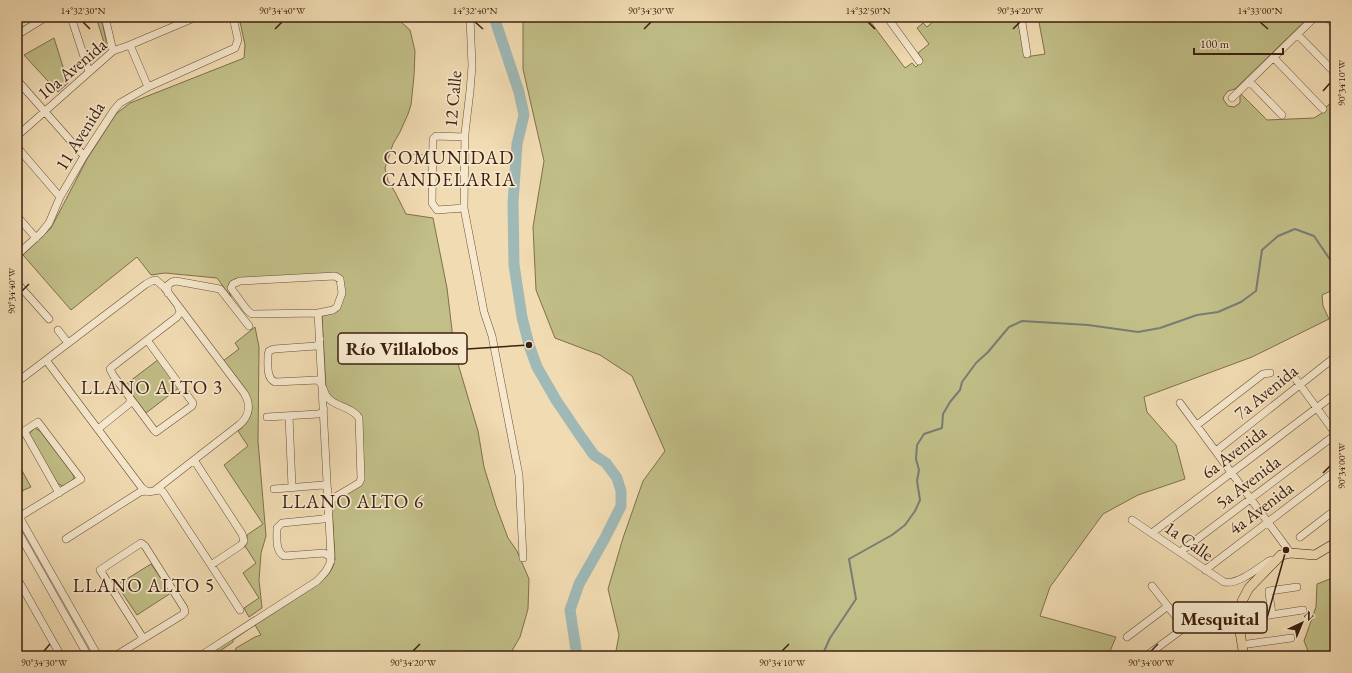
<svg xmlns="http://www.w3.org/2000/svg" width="1352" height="673" font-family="'EB Garamond',serif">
<rect width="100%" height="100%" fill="#f1dbb2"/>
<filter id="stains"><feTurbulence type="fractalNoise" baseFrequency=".005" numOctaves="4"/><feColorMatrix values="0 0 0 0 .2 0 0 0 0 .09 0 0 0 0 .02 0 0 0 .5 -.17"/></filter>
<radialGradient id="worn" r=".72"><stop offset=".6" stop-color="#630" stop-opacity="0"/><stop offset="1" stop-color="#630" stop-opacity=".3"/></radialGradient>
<!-- green -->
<path fill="#c1be87" stroke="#7f6f4c" d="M 96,17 L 101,17 L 106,40 L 106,49 Z
M 239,17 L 398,17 L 400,21 L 410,30 L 415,51 L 414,76 L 411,105 L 408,114 L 400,132 L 393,144 L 385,168 L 388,181 L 395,192 L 406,214 L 433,218 L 447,288 L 452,330 L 452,346 L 456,357 L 478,431 L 484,467 L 496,506 L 508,538 L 517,551 L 529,579 L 528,609 L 520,637 L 510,654 L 536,654 L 537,656 L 234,656 L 236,648 L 255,637 L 261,635 L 255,625 L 233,640 L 233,642 L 220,651 L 219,656 L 205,656 L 318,584 C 327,577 333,571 335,559 L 332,507 L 337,500 L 360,485 L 361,414 L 357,411 L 333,399 L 326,389 L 322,316 L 332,313 L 344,295 L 333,274 L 235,279 L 230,282 L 228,287 L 231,297 L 217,278 L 165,273 L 151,275 L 137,257 L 71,310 L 23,255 L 51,228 L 87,159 L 116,114 L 130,103 L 244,58 L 245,45 Z
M 523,17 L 867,17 L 905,68 L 912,63 L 916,67 L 923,61 L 918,53 L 929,44 L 917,28 L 923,23 L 927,27 L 935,20 L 933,17 L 1017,17 L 1025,57 L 1045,54 L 1038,17 L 1301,17 L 1305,21 L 1235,89 L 1228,91 L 1224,96 L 1223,99 L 1228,106 L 1234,107 L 1240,103 L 1240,95 L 1241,94 L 1267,120 L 1314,118 L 1327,110 L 1325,108 L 1335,99 L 1335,289 L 1322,295 L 1323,306 L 1329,319 L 1252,357 L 1144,397 L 1147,412 L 1176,445 L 1185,479 L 1138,495 L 1103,514 L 1050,587 L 1040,616 L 1116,637 L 1108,656 L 615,656 L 619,635 L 608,589 L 623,538 L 643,481 L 665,451 L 632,376 L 600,355 L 555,338 L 536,290 L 533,227 L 544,161 L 523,69 Z
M 54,38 L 68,83 L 58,92 L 24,55 Z
M 255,327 L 259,347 L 258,441 L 266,536 L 261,553 L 259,580 L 262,608 L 249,617 L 244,608 L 259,598 L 243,573 L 256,563 L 245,546 L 247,541 L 247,535 L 263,524 L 224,465 L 248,446 L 238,431 C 269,407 240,383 223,361 L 239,349 L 235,343 Z
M 159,359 L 180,387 L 146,413 L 125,385 Z
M 35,428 L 40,431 L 72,473 L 74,477 L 73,480 L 63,486 L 58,484 L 29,434 Z
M 20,467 L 31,487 L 17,493 L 17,469 Z
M 151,564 L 171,593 L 137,615 L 117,585 Z
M 1335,577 L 1335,656 L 1310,656 L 1304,641 L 1316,607 L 1317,584 Z"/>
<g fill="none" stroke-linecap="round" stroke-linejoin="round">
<!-- stream -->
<path stroke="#787c74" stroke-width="2" d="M 822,656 L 830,638 L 856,599 L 849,559 L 892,535 L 905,525 L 915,511 L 920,500 L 917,481 L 919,470 L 916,459 L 917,445 L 924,434 L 942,428 L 943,414 L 950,402 L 960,390 L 962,382 L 976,363 L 988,352 L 1009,327 L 1022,321 L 1088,325 L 1138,332 L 1160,328 L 1197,315 L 1218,312 L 1241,302 L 1256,291 L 1262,250 L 1278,236 L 1295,229 L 1314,236 L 1331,261 L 1335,262"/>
<!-- river -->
<path stroke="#9fb9b7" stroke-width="11" d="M 494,17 L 519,92 L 524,115 L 517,144 L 513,203 L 514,265 L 522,317 L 529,345 L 537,367 L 556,400 L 579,434 L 594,455 L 606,463 L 617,478 L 621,491 L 621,506 L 605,538 L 579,584 L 570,610 L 577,656"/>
<!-- minor casing -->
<g stroke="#6a4f38" stroke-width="8">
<path id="minor" d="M 71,17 L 89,72
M 105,17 L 113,51
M 470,17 L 472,66 L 470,91 L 465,133 L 464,208 L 484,312 L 492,336 L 497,362 L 519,475 L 523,558
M 887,17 L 919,61
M 927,17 L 928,18
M 1021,17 L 1027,54
M 1327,17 L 1335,25
M 17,35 L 46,17
M 1298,35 L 1335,73
M 130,45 L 148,87
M 1274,58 L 1323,109
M 17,80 L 84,156
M 1249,81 L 1282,115
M 1232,98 L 1315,17
M 17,136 L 113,51 L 130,45 L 196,17
M 17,147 L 60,197
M 412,158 L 433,158
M 464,208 L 437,210 L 432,203 L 433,139 L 436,136 L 465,137
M 17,216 L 36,238
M 17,255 L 41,233 L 49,223 L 60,197 L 84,156 L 114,110 L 120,103 L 148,87 L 235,48 L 238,40 L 233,17
M 335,276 L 340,279 L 342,293 L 337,307 L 333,310 L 318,313 L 252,314 L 247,310 L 231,288 L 233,284 L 240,281 Z
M 17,283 L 49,319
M 168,293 L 168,285 L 172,282 L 176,281 L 220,289 L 249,326
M 58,330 L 68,343
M 320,339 L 319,344 L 316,346 L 274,349 L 269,351 L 268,355 C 268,364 266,378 275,382 L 318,380 C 324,385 323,394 329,399 C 337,407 352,407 359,418 L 361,479 L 359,483 L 332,499 L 329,507
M 147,340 L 193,403 L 192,406 L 156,432 L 154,430 L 113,375 L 110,369 L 112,367 L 177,317 L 180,312 L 178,306
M 1292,374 L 1335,433
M 17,382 L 146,284 L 152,281 L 156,280 L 164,287 L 244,393 C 251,404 250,416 239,425 L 154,491 L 148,492 L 142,488 L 46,360
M 1180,403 L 1287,548 L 1290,553
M 289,416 L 292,487
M 267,417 L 318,414 L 322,413 L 324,409
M 1197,425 L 1263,374 L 1270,373
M 98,429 L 129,404 L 130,401 L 130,398
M 1216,451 L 1335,357
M 274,489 L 323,485 L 327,487 L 328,490
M 154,491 L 160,490 L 163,492 L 211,565 L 241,545 L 244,541 L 242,534 L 194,460
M 329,512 L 327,517 L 323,519 L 282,523 L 277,528 C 277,537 275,551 284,556 L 324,553 L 329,556 L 331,561
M 17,513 L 98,656
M 19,517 L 81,479 L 38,422 L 24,431 L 59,493
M 1132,520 L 1224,582 C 1238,585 1257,569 1269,561 L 1272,560 L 1275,561
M 17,530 L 88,656
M 1152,533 L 1335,394
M 1300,537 L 1335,510
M 66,539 L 140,492 L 146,491
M 1180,552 L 1335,435
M 211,565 L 240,610
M 1205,570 L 1335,471
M 17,578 L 61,656
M 1152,586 L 1184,627
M 1272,614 L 1269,593 L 1269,591 L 1297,587
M 1238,620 L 1303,610
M 1127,637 L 1168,606
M 1248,644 L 1291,638
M 115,656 L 182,615 L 185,612 L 184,608 L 145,546 L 141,543 L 100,570 L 143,638
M 200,656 L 317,581 C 324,574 330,568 331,557 L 318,313
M 1146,656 L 1199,617 L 1212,612 L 1240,608"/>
</g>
<!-- major casing -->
<g stroke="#3d2010" stroke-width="10">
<path id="major" d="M 1244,656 L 1238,620 L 1242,601 L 1249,588 L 1281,555 L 1290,553 L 1315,555 L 1335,543"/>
</g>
<!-- minor -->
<use href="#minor" stroke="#f6e8cd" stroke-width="7"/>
<!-- major -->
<use href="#major" stroke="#f1dbb2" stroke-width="9"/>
</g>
<!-- ticks -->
<path fill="none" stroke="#3d2010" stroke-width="1.5" d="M 83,22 L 90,29M 475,22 L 483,29M 868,22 L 875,29M 1260,22 L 1268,29M 275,29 L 282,22M 644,29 L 651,22M 1013,29 L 1020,22M 1323,91 L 1330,83M 22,291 L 29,284M 1323,473 L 1330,466M 44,651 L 50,644M 413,651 L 420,644M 782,651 L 789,644M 1151,651 L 1158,644"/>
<g text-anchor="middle" stroke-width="3.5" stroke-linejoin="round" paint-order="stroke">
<!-- street labels -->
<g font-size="18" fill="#3d2010" stroke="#f6e8cd">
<text transform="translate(72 69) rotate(-40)" y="6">10a Avenida</text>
<text transform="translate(453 99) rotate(-85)" y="6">12 Calle</text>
<text transform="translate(80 136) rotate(-58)" y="6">11 Avenida</text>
<text transform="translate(1266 392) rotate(-39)" y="6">7a Avenida</text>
<text transform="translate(1234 452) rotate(-37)" y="6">6a Avenida</text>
<text transform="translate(1248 482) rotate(-37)" y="6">5a Avenida</text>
<text transform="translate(1261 508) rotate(-37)" y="6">4a Avenida</text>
<text transform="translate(1189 541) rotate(35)" y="6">1a Calle</text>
</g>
<!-- neighbourhood labels -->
<g font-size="19" letter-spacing="1" fill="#3d2010" stroke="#f6e8cd">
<text x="449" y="164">COMUNIDAD<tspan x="449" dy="22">CANDELARIA</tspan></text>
<text x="152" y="394">LLANO ALTO 3</text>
<text x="353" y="508">LLANO ALTO 6</text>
<text x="144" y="592">LLANO ALTO 5</text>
</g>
</g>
<!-- callouts -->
<path fill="none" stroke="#3d2010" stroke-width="1.5" d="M529 345L467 349M1286 550L1267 618"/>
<g fill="#3d2010" stroke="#f6e8cd" stroke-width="1.5">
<circle cx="529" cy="345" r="4"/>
<circle cx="1286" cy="550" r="4"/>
</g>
<g fill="#f6e8cd" stroke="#3d2010" stroke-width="1.5">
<rect x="338" y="333" width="129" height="31" rx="4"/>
<rect x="1173" y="602" width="94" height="31" rx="4"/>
</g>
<g font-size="19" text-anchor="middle" font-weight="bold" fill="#3d2010">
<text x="402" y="355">Río Villalobos</text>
<text x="1220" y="625">Mesquital</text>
</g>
<!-- margin -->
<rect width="1352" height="673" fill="none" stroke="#f1dbb2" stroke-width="44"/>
<!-- north arrow -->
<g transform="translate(1302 623) rotate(44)" stroke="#f6e8cd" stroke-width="3" paint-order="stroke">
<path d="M0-3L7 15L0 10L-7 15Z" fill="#3d2010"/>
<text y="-6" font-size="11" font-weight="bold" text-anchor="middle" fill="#3d2010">N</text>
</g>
<!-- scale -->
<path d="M1194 48v6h89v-6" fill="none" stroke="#3d2010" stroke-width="2"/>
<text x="1200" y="48" font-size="12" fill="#3d2010" stroke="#f6e8cd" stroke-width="3" paint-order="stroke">100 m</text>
<rect x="22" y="22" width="1308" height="629" fill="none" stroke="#3d2010" stroke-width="1.5"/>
<g font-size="10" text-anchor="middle" fill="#3d2010">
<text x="83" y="14">14°32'30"N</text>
<text x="282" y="14">90°34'40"W</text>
<text x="475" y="14">14°32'40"N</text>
<text x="651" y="14">90°34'30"W</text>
<text x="868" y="14">14°32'50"N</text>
<text x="1020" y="14">90°34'20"W</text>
<text x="1260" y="14">14°33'00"N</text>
<text transform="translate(1341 83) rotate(-90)" y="4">90°34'10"W</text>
<text transform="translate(11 291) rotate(-90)" y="4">90°34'40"W</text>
<text transform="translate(1341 466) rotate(-90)" y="4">90°34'00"W</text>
<text x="44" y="666">90°34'30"W</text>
<text x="413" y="666">90°34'20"W</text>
<text x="782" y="666">90°34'10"W</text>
<text x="1151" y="666">90°34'00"W</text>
</g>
<rect width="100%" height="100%" filter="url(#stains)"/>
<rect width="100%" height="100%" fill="url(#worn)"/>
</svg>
